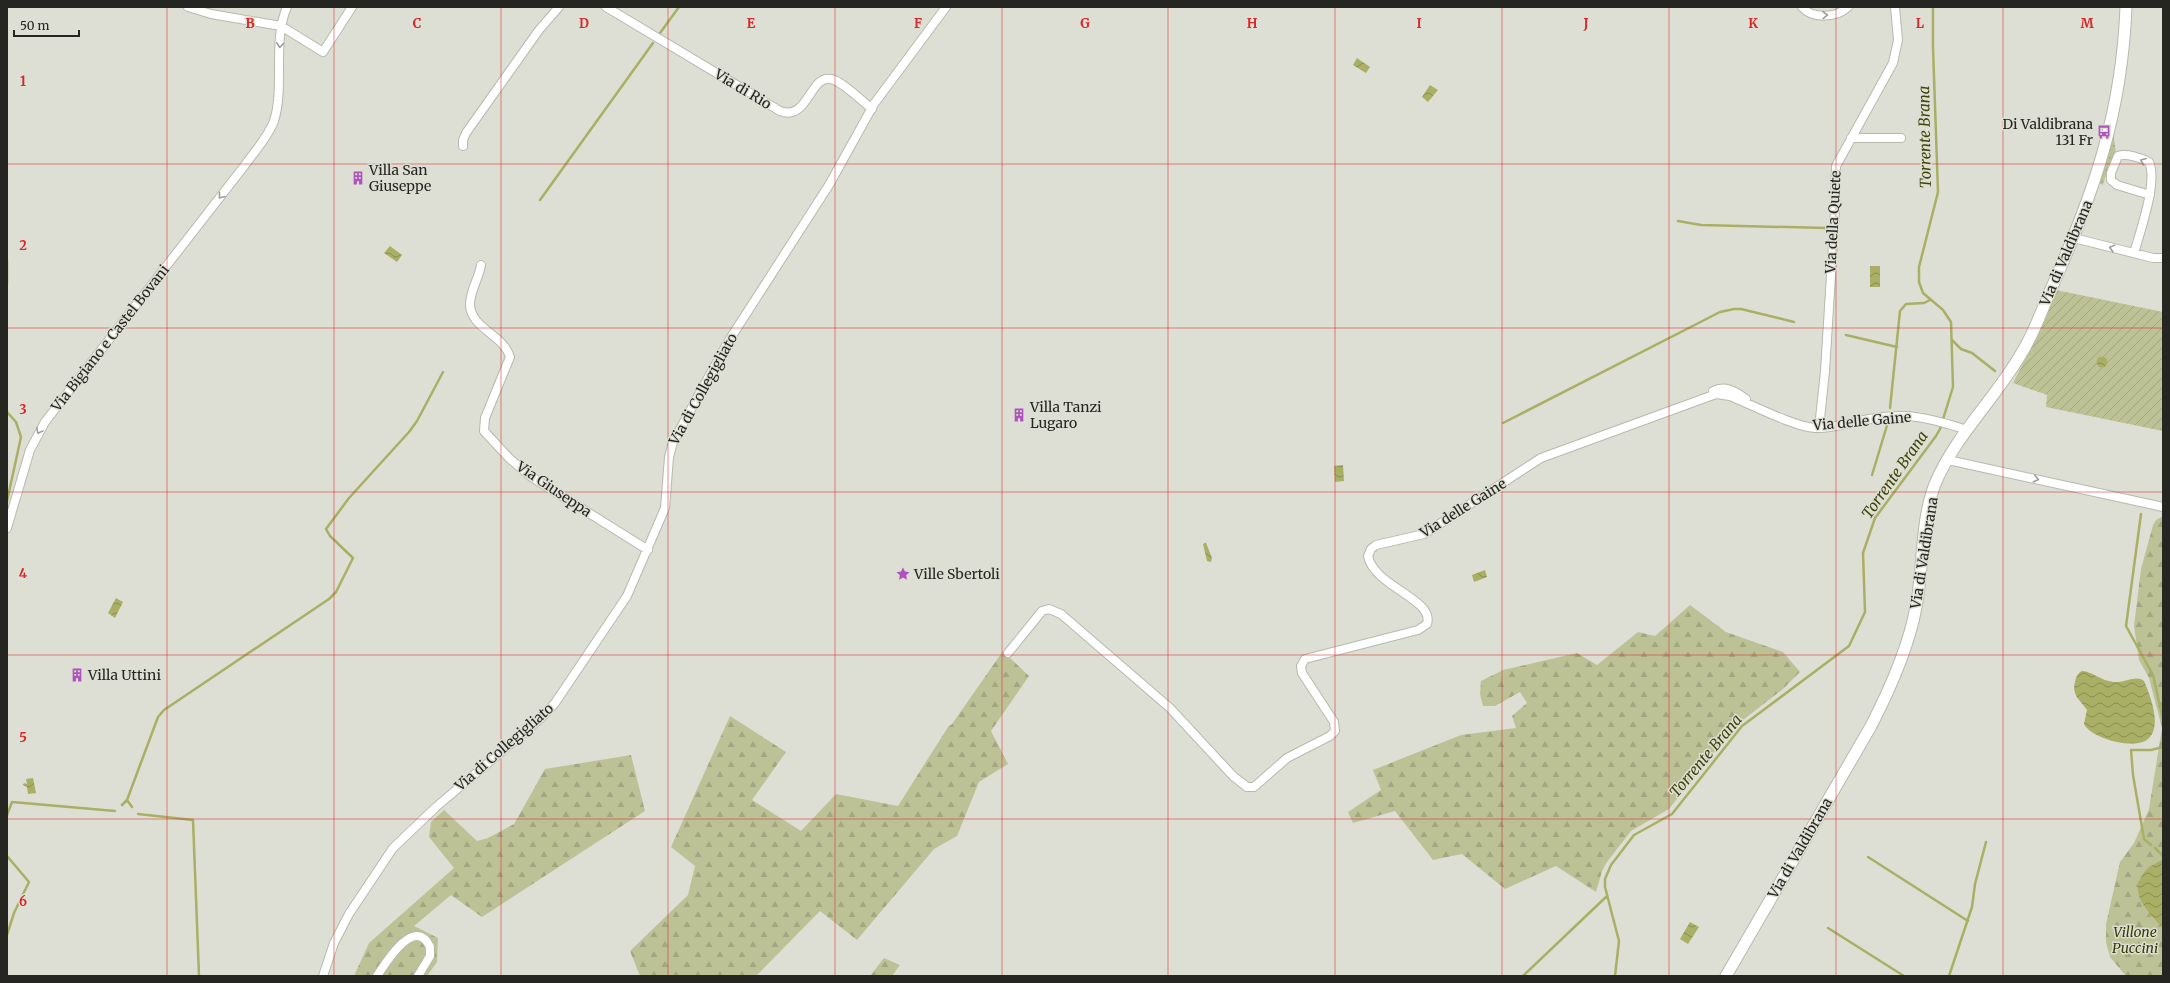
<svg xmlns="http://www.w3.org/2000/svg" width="2170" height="983" font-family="Merriweather,serif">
<defs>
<pattern id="grass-dots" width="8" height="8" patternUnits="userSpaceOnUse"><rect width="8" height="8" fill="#bdc296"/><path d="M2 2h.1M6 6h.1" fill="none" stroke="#a2a781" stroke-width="1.8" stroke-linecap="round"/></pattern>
<pattern id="forest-firs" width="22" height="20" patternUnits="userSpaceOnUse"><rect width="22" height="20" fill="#bdc296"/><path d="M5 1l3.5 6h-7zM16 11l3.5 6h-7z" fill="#a2a781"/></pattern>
<pattern id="garden-furrows" width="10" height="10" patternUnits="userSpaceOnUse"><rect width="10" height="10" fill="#bdc296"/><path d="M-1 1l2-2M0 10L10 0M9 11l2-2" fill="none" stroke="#a2a781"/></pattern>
<pattern id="water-waves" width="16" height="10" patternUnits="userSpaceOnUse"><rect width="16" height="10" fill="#a9af64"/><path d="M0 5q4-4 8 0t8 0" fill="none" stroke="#898e52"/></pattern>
</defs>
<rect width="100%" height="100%" fill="#dedfd4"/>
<!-- grass -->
<path fill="url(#grass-dots)" d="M 2113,130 L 2116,154 L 2108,167 L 2103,185 L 2097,182 Z"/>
<!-- forest -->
<path fill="url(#forest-firs)" d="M 2163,516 L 2163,858 C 2158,864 2149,867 2144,873 C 2127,895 2150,914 2163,929 L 2163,976 L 2126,976 L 2110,957 L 2106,942 L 2106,924 L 2120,862 L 2134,843 L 2149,809 L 2162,728 L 2149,678 L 2139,660 L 2134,626 L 2141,569 L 2153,525 L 2156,520 Z
M 1690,605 L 1726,632 L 1783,652 L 1800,672 L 1783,689 L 1734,727 L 1669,809 L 1631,831 L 1607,862 L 1602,871 L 1596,892 L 1556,866 L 1505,889 L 1462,854 L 1433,860 L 1395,811 L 1353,823 L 1348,812 L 1381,790 L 1373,770 L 1461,735 L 1516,728 L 1512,716 L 1527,703 L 1520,692 L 1495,706 L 1483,706 L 1480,694 L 1481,681 L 1503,670 L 1577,653 L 1597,665 L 1638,632 L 1655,636 Z
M 1003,651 L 1029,676 L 991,731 L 1008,764 L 979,782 L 957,836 L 934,849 L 857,940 L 820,911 L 756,976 L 640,976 L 630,951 L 688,895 L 695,866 L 671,847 L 730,716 L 786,752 L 752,800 L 801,831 L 836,794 L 898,806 L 948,727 L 952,724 Z
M 631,755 L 645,811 L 482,917 L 451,895 L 414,926 L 438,938 L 437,962 L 427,976 L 354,976 L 369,943 L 454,868 L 429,837 L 431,822 L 444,810 L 477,841 L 488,838 L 514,824 L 545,769 Z
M 884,958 L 900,965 L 892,976 L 870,976 Z"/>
<!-- garden -->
<path fill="url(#garden-furrows)" d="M 2056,290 L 2163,312 L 2163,431 L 2046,407 L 2047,395 L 2013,383 L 2038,334 Z"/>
<!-- water -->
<path fill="url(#water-waves)" d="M 1357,58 L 1370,67 L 1366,73 L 1353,65 Z
M 1430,85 L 1438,90 L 1428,102 L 1422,97 Z
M 390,246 L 402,255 L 397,262 L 384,253 Z
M 1870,266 L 1880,266 L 1880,287 L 1870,287 Z
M2096.5 362a5.5 5.5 0 1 1 11 0a5.5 5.5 0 1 1-11 0Z
M 1343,465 L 1344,481 L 1335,482 L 1334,466 Z
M 1206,543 L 1212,558 L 1211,562 L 1207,561 L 1203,544 Z
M 1485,570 L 1487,577 L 1474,582 L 1472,575 Z
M 116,598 L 123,602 L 115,618 L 108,613 Z
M 2082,671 C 2095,672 2101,682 2117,682 C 2127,682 2136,675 2144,681 C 2150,695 2162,725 2149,738 C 2138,751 2091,739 2084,724 L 2087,710 C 2081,701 2071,695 2075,682 C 2076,677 2078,673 2082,671 Z
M 33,778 L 36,793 L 28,794 L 27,787 L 23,785 L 24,783 L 27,784 L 26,779 Z
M 2163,858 L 2163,929 C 2148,911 2124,892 2148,868 C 2152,864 2159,863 2163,858 Z
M 1690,922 L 1699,927 L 1688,944 L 1680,939 Z"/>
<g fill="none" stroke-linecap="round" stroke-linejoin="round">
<!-- stream -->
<path stroke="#a9af64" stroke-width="2.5" d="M 660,33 L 679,7
M 540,200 L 653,43
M 1678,221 L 1701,225 L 1827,228
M 7,260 L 7,284
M 1846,335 L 1897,347
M 1952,340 L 1961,349 L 1972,353 L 1995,371
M 1890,408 L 1900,311 L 1906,304 L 1924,303 L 1930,300
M 7,412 L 16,422 L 21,437 L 7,501
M 1503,423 L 1720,312 L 1734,309 L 1741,309 L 1794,322
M 1872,475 L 1888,422
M 2141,514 L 2126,626 L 2153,675 L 2163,720
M 127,800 L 132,807
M 122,805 L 127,800 L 158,717 L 164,710 L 329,599 L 336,592 L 353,558 L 330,536 L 326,529 L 349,498 L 409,432 L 417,421 L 443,372
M 138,814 L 193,820 L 199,976
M 7,815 L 12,802 L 115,811
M 2151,845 L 2144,839 L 2133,775 L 2131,750 L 2151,750 L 2163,747
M 2155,848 L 2163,856
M 7,856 L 29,882 L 14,913 L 7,935
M 1868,857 L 1968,921
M 1828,928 L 1904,976
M 1523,976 L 1607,896
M 1615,976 L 1619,941 L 1605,887 L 1605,879 L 1611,865 L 1634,835 L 1672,814 L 1742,726 L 1849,646 L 1865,612 L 1863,553 L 1875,518 L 1936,436 L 1940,429 L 1953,387 L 1951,322 L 1943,310 L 1923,293 L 1919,282 L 1919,267 L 1938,192 L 1933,48 L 1933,7
M 1949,976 L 1972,907 L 1975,884 L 1986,842"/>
<!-- street casing -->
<g stroke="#b7b9ad" stroke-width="10">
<path id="street" d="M 188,7 L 211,14 L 281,26 L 323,52 L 352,7
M 606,7 L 780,111 C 808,122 810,74 831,79 C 842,81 862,101 872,109
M 1802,7 C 1812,19 1837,18 1848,7
M 1851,138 L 1901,138
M 463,146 L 463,140 L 466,133 L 539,30 L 559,7
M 2074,238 L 2153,258 L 2163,258
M 2134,253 C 2140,232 2158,182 2149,162 C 2142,158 2126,153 2118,156 L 2111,173 L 2111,180 L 2117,185 L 2150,195
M 481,265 C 479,278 470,291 470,304 C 470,328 504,335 510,357 L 485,418 L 484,431 L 509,458 L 530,476 L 648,550
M 1713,391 C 1725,385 1735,391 1746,399
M 1819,428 L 1825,371 L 1835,211 L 1836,166 L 1893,63 L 1898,40 L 1895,7
M 1948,460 L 2163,507
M 7,528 L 30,450 L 45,422 L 245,165 C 255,151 268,137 274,121 C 285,87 272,41 287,7
M 1008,653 L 1042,611 L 1049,609 L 1061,614 L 1170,708 L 1233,776 L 1247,787 L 1254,787 L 1287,758 L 1330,736 L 1335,731 L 1334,722 L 1302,673 L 1301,666 L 1305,659 L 1418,630 L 1427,624 C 1435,599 1374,587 1368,556 L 1371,549 L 1376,545 L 1424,534 L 1541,458 L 1716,394 L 1730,396 C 1750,404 1795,427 1815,428 C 1833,429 1851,422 1869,419 C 1908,412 1930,418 1967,430
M 323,976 L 334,943 L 349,914 L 393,848 L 436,807 L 540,719 L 555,703 L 627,596 L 665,508 L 669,457 L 673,442 L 728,342 L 829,185 L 874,104 L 946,7
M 377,976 C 385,964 415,914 430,947 L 430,956 L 418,976"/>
</g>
<!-- secondary casing -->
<g stroke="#b7b9ad" stroke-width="13">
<path id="secondary" d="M 1726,976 L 1871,726 C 1889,691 1909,646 1916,607 C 1924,567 1920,522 1935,484 C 1955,436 1995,399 2021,354 C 2034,334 2042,309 2052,287 C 2094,193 2122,112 2126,7"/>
</g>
<!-- street -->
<use href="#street" stroke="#fff" stroke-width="8"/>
<!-- secondary -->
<use href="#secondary" stroke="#fff" stroke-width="11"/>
</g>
<!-- one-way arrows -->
<defs><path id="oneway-chevron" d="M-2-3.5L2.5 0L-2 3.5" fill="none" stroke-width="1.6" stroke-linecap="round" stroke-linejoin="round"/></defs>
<g stroke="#9d9d9b">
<use href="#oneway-chevron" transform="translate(1825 15) rotate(-2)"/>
<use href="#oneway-chevron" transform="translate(280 45) rotate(94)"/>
<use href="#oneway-chevron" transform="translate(2143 161) rotate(-157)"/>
<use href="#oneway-chevron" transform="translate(221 196) rotate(128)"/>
<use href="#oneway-chevron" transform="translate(2112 248) rotate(-165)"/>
<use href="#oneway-chevron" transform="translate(39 431) rotate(118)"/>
<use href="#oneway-chevron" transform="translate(2036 479) rotate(12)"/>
</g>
<!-- grid -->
<path fill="none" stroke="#d62828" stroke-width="1" stroke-opacity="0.55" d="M 167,7 L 167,976M 334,7 L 334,976M 501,7 L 501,976M 668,7 L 668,976M 835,7 L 835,976M 1002,7 L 1002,976M 1168,7 L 1168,976M 1335,7 L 1335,976M 1502,7 L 1502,976M 1669,7 L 1669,976M 1836,7 L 1836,976M 2003,7 L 2003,976M 7,164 L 2163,164M 7,328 L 2163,328M 7,492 L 2163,492M 7,655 L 2163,655M 7,819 L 2163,819"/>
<!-- icons -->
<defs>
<g id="bus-bare" transform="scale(1.08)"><path d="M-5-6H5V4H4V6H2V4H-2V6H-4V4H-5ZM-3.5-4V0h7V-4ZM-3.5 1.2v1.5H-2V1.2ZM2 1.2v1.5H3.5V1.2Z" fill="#af52bd" stroke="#dedfd4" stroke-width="2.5" paint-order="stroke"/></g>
<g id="building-bare" transform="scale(1.08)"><path d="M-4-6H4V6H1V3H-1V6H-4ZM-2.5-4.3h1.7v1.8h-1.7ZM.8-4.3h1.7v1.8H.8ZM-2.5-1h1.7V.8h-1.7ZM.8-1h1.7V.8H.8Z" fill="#af52bd" stroke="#dedfd4" stroke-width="2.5" paint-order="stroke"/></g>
<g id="sight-bare" transform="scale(1.08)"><path d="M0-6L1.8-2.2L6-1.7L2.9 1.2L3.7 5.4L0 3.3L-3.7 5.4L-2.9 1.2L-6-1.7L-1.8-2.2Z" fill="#af52bd" stroke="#dedfd4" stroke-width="2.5" paint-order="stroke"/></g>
</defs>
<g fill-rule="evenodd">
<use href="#bus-bare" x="2104" y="132"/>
<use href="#building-bare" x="358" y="178"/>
<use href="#building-bare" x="1019" y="415"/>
<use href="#sight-bare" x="903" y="574"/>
<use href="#building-bare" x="77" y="675"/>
</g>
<g text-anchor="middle" stroke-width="3" stroke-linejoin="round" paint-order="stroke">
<!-- street labels -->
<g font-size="14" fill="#252521" stroke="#dedfd4">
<text transform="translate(743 89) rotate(31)" y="5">Via di Rio</text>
<text transform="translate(1833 222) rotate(-87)" y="5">Via della Quiete</text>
<text transform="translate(2066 253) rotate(-67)" y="5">Via di Valdibrana</text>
<text transform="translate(110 338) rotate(-52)" y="5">Via Bigiano e Castel Bovani</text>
<text transform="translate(703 389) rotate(-61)" y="5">Via di Collegigliato</text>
<text transform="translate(1862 421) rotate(-5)" y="5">Via delle Gaine</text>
<text transform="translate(554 489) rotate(34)" y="5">Via Giuseppa</text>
<text transform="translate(1463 508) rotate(-32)" y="5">Via delle Gaine</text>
<text transform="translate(1924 553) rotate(-81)" y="5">Via di Valdibrana</text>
<text transform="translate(504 747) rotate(-41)" y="5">Via di Collegigliato</text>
<text transform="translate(1800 848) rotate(-60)" y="5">Via di Valdibrana</text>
</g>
<!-- poi labels -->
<g font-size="14" fill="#252521" stroke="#dedfd4" text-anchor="start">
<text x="2093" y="129" text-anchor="end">Di Valdibrana<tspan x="2093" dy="16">131 Fr</tspan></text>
<text x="369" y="175">Villa San<tspan x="369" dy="16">Giuseppe</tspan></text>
<text x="1030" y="412">Villa Tanzi<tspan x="1030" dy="16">Lugaro</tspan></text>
<text x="914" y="579">Ville Sbertoli</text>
<text x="88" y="680">Villa Uttini</text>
</g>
<!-- park labels -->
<g font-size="14" font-style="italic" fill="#383b00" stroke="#dedfd4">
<text x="2135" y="937">Villone<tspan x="2135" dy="16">Puccini</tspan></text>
</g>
<!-- water labels -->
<g font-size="15" font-style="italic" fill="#414408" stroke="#dedfd4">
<text transform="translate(1925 137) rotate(-91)" y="5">Torrente Brana</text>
<text transform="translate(1895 475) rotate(-55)" y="5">Torrente Brana</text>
<text transform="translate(1706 756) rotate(-50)" y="5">Torrente Brana</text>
</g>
</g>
<g font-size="13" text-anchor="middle" font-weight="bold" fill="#d62828" stroke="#dedfd4" stroke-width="3" stroke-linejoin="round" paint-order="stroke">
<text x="250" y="28">B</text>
<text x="417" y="28">C</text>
<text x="584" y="28">D</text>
<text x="751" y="28">E</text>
<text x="918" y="28">F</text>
<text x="1085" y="28">G</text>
<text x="1252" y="28">H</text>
<text x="1419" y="28">I</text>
<text x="1586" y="28">J</text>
<text x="1753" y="28">K</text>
<text x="1920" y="28">L</text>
<text x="2087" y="28">M</text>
<text x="23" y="86">1</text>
<text x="23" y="250">2</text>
<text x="23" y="414">3</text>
<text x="23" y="578">4</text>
<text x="23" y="742">5</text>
<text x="23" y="906">6</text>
</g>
<!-- border -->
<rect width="2170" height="983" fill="none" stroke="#252521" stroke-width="16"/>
<!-- scale -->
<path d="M14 30v6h65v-6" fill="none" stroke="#252521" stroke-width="2"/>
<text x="20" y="30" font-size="12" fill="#252521" stroke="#dedfd4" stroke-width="3" paint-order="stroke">50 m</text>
</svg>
